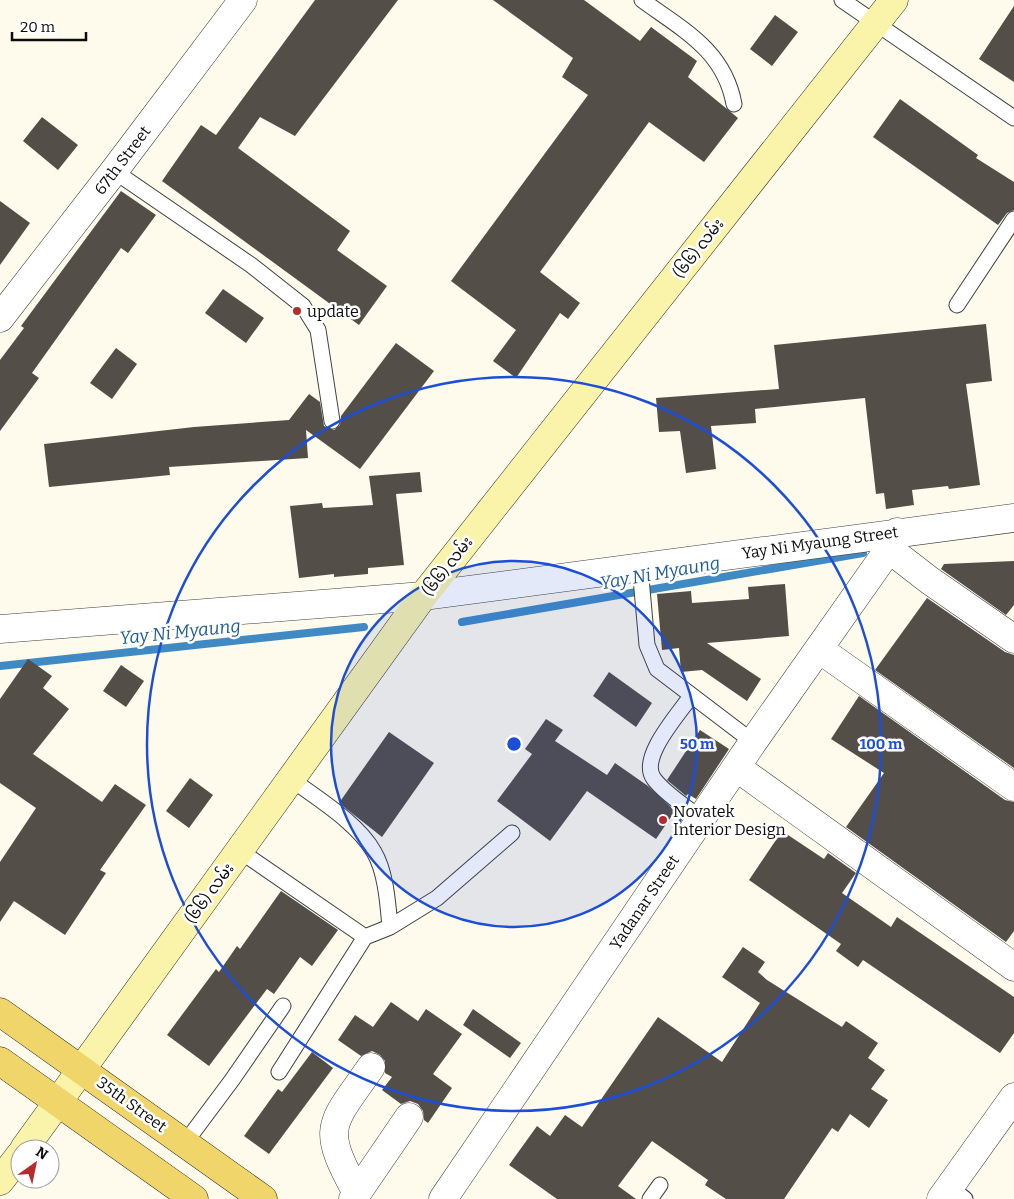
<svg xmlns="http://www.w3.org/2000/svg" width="1014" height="1199" font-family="Bitter,'Noto Sans Myanmar',serif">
<rect width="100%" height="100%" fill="#fefbec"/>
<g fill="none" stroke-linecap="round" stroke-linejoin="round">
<!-- stream -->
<path stroke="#408ac4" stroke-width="8" d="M 462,622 L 863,553
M 0,666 L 364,627"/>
</g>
<!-- building -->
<path fill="#544e49" d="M 315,0 L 398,0 L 295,136 L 260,117 L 238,148 L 350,231 L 337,250 L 387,286 L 359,325 L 162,181 L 201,125 L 216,135 Z
M 493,0 L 584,0 L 640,41 L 651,27 L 697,61 L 688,77 L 738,118 L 704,162 L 649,122 L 540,272 L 580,303 L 568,319 L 560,313 L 516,378 L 493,361 L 516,330 L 451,281 L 588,95 L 562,77 L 573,58 Z
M 1014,6 L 1014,82 L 979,59 Z
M 775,15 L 798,32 L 772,66 L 750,49 Z
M 900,99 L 978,155 L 976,158 L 1014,182 L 1014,210 L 1007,213 L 998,225 L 873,137 Z
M 42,117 L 78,145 L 58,170 L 23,141 Z
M 121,191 L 156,215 L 128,253 L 121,248 L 32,373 L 39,378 L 0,431 L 0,360 L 24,328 L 21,326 Z
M 0,201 L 30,223 L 0,265 Z
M 223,289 L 264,318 L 246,343 L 205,313 Z
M 986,324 L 992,381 L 966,384 L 980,485 L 949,489 L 948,486 L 912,490 L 914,505 L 886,509 L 884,493 L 876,494 L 865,398 L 755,409 L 756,423 L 711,426 L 716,469 L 686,473 L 680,431 L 659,432 L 656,398 L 779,389 L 774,345 Z
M 396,343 L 434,371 L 360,469 L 306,430 L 308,458 L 169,467 L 170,475 L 49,487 L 44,444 L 194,427 L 289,420 L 309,394 L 320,402 L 324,426 L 334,430 L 340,425 L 341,416 Z
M 116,348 L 137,364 L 112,399 L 90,383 Z
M 420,472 L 422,492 L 396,494 L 404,565 L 368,568 L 368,574 L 334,577 L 334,574 L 299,578 L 290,506 L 322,503 L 323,508 L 373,505 L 369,476 Z
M 1014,561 L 1014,605 L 1006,615 L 941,569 L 944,564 Z
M 785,584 L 789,636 L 707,643 L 761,679 L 747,701 L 702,670 L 681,672 L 679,648 L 662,650 L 657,594 L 691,591 L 692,603 L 749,599 L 748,587 Z
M 927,598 L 1005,652 L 1014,655 L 1014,768 L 875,670 Z
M 28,659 L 52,676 L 43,688 L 69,709 L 33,754 L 102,802 L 115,784 L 146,805 L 100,870 L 106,873 L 65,935 L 14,901 L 0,922 L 0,862 L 36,808 L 0,783 L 0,699 Z
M 121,665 L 144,681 L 126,707 L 103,691 Z
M 609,672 L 652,703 L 636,727 L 593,696 Z
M 859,696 L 1005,800 L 1014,802 L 1014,931 L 1006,942 L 846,827 L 884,773 L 831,739 Z
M 546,719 L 563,730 L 555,741 L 607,775 L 615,763 L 648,786 L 675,811 L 656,839 L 587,791 L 550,841 L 497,801 L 532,754 L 525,749 Z
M 700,730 L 729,749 L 696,799 L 688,794 L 686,796 L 667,780 Z
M 389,732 L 434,763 L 382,837 L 339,803 Z
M 190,778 L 213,795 L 189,828 L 166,811 Z
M 782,831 L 824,859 L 828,853 L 856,873 L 842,893 L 891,927 L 897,917 L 1014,997 L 1014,1033 L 1000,1053 L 863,960 L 858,967 L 836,951 L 841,944 L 749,880 Z
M 281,891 L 338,930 L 312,966 L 300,957 L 274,994 L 267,989 L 209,1066 L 167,1035 L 216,969 L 219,972 L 237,946 L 240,949 Z
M 743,947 L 765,962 L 758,972 L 767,980 L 842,1027 L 846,1021 L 878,1043 L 868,1058 L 885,1070 L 871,1089 L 888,1100 L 869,1128 L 850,1114 L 838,1132 L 832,1128 L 784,1199 L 726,1199 L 705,1185 L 708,1180 L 652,1141 L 618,1186 L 636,1199 L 557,1199 L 509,1165 L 537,1126 L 550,1136 L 565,1115 L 582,1127 L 658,1017 L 722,1062 L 760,1003 L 722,977 Z
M 391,1002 L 418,1021 L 426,1009 L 462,1034 L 433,1074 L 452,1088 L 428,1123 L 424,1120 L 423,1111 L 418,1104 L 410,1101 L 401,1104 L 382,1090 L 392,1077 L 385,1073 L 385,1061 L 380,1055 L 372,1051 L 361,1056 L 338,1040 L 355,1015 L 373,1027 Z
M 473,1009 L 521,1043 L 510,1058 L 463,1025 Z
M 312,1052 L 333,1068 L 269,1154 L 244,1136 L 278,1089 L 282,1092 Z"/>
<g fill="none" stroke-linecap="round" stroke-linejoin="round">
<!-- lane casing -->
<g stroke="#3f3f3f" stroke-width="17">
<path id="lane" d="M 642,0 C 683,30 724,50 734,104
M 842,0 L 1014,118
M 114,171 L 251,265 L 303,306 L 318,330 L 332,421
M 957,305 L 1014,219
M 640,567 L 647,645 L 657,669 L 753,742
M 691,696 C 679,714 638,758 654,779 C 666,795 686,806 701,819
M 291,779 C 318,799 358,823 374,852 C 386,872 388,905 390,927
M 240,851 L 365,937
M 279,1072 L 365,937 L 390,927 L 437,898 L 512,833
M 185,1143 L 232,1080 L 283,1006
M 950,1187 L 965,1199
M 650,1199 L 660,1185"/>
</g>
<!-- street casing -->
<g stroke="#3f3f3f" stroke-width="29">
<path id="street" d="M 0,318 L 114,171 L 243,0
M 889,549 L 929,580 L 1014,639
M 0,629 L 423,596 L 1014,518
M 819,649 L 1014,787
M 736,767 L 1014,967
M 357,1193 C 320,1126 330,1126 371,1067
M 353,1199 L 409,1117
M 443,1199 L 753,742 L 889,549 L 897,532
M 941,1199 L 1014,1097"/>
</g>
<!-- secondary casing -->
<g stroke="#2e2e2e" stroke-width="29">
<path id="secondary" d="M 24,1149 L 423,596 L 894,0
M 0,1181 L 20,1155"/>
</g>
<!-- primary casing -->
<g stroke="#1d1d1d" stroke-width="29">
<path id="primary" d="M 0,1012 L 263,1199
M 0,1061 L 194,1199"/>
</g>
<!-- lane -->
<use href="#lane" stroke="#fff" stroke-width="15"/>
<!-- street -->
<use href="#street" stroke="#fff" stroke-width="28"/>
<!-- secondary -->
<use href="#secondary" stroke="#faf4ab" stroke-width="28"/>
<!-- primary -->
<use href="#primary" stroke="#f0d56a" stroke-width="28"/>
</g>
<!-- distance rings -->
<circle cx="514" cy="744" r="183" fill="#1d4ed8" fill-opacity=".12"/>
<g fill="none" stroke="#1d4ed8" stroke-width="2.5">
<circle cx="514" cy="744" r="183"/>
<circle cx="514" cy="744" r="367"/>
</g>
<!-- markers -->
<g fill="#b32d2e" stroke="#fff" stroke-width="2">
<circle cx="297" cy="311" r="5"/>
<circle cx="663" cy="820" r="5"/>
</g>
<g text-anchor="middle" stroke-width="5" stroke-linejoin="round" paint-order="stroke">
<!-- street labels -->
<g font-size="16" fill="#0c0c0c" stroke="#fff">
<text transform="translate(122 160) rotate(-53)" y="6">67th Street</text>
<text transform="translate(698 248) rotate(-52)" y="6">(၆၆) လမ်း</text>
<text transform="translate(820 542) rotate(-8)" y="6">Yay Ni Myaung Street</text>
<text transform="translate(447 566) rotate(-52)" y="6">(၆၆) လမ်း</text>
<text transform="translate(209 893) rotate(-54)" y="6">(၆၆) လမ်း</text>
<text transform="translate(644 902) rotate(-56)" y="6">Yadanar Street</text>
<text transform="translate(132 1104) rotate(36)" y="6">35th Street</text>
</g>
<!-- poi labels -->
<g font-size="16" fill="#0c0c0c" stroke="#fff" text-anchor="start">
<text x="307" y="317">update</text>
<text x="673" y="817">Novatek<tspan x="673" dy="18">Interior Design</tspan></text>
</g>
<!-- water labels -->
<g font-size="18" font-style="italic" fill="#1e5c96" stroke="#fff">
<text transform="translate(660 573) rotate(-10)" y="6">Yay Ni Myaung</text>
<text transform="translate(180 632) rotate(-6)" y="6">Yay Ni Myaung</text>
</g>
</g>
<circle cx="514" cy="744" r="8" fill="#1d4ed8" stroke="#fff" stroke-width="2.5"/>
<g font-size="15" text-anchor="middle" font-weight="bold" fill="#1d4ed8" stroke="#fff" stroke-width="5" stroke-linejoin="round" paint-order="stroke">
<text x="697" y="749">50 m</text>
<text x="881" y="749">100 m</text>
</g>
<!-- north arrow -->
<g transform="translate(35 1164) rotate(33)"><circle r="24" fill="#ffffff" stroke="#9e9e9e"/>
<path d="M0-4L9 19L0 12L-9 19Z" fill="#b32d2e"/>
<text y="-8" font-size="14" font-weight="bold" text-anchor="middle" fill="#0c0c0c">N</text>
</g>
<!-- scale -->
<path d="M12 32v8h74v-8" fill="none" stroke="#0c0c0c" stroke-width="2.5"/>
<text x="20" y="32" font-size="15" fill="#0c0c0c" stroke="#ffffff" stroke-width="4" paint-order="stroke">20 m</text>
</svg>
